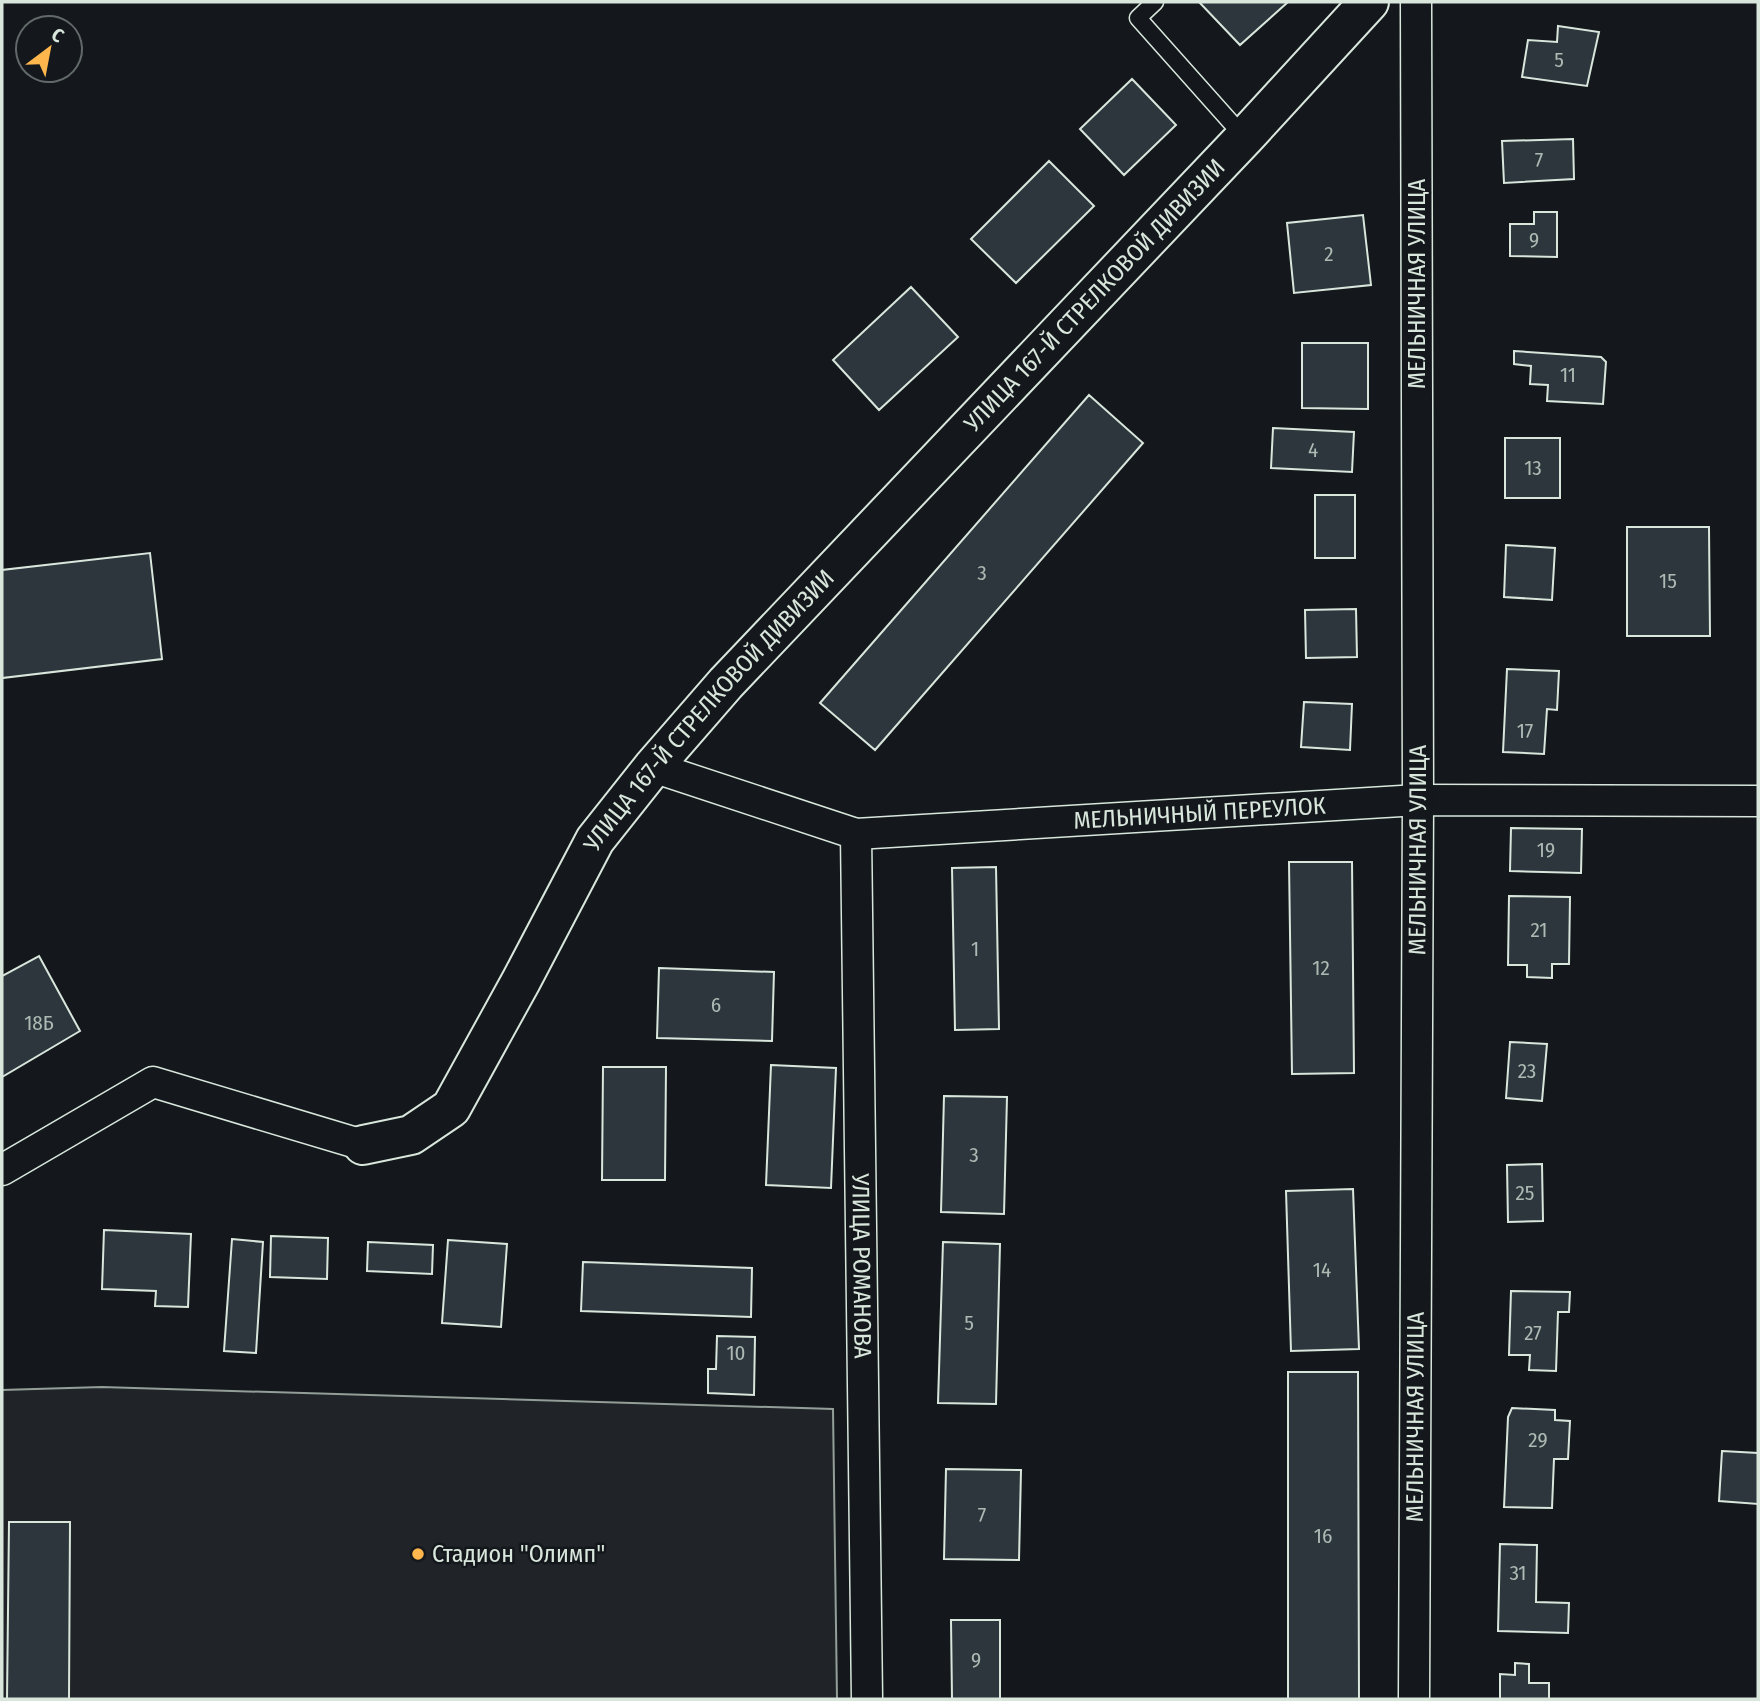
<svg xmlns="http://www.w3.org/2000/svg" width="1760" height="1701" font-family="'Fira Sans Condensed',sans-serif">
<rect width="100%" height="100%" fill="#14181c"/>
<!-- green -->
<path fill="#202428" stroke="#939e99" stroke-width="2" d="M 102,1387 L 833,1409 L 837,1699 L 2,1699 L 2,1390 Z"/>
<!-- building -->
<path fill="#2c363c" stroke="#d8e6dc" stroke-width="2" d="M 1199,2 L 1288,2 L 1240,45 Z
M 1558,26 L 1599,32 L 1587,86 L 1522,77 L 1528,40 L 1557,42 Z
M 1132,79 L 1176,125 L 1124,175 L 1080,129 Z
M 1573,139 L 1574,179 L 1504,183 L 1502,141 Z
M 1049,161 L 1094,206 L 1016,283 L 971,239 Z
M 1534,212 L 1557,212 L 1557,257 L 1510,256 L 1510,224 L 1534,224 Z
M 1363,215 L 1371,285 L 1294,293 L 1287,223 Z
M 911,287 L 958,337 L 879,410 L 833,360 Z
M 1302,343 L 1368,343 L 1368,409 L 1302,408 Z
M 1514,351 L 1601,357 L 1606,362 L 1603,404 L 1547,401 L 1548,385 L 1530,384 L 1531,366 L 1514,364 Z
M 1089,395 L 1143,443 L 875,750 L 820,703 Z
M 1273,428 L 1354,432 L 1352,472 L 1271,468 Z
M 1505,438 L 1560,438 L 1560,498 L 1505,498 Z
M 1315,495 L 1355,495 L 1355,558 L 1315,558 Z
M 1627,527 L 1709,527 L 1710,636 L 1627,636 Z
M 1506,545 L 1555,548 L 1552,600 L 1504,597 Z
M 150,553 L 162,659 L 2,678 L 2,570 Z
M 1356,609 L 1357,657 L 1306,658 L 1305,610 Z
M 1507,669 L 1559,671 L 1557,710 L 1547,709 L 1544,754 L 1503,752 Z
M 1304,702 L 1352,704 L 1350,750 L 1301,747 Z
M 1511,828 L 1582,829 L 1581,873 L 1510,871 Z
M 1289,862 L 1352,862 L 1354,1073 L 1292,1074 Z
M 996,867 L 999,1029 L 955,1030 L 952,868 Z
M 1509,896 L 1570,897 L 1569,964 L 1552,964 L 1552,978 L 1527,977 L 1527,965 L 1508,965 Z
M 39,956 L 80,1031 L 2,1077 L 2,976 Z
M 659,968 L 774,972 L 772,1041 L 657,1038 Z
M 1510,1042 L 1547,1044 L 1542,1101 L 1506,1098 Z
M 771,1065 L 836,1068 L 831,1188 L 766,1185 Z
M 603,1067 L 666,1067 L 665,1180 L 602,1180 Z
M 944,1096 L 1007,1097 L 1004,1214 L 941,1212 Z
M 1542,1164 L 1543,1221 L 1508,1222 L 1507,1165 Z
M 1353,1189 L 1359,1349 L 1291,1351 L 1286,1191 Z
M 104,1230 L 191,1234 L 188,1307 L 155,1306 L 156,1291 L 102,1289 Z
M 271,1236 L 328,1238 L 327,1279 L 270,1277 Z
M 232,1239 L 263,1242 L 256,1353 L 224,1351 Z
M 448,1240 L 507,1244 L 501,1327 L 442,1323 Z
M 368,1242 L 433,1245 L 432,1274 L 367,1271 Z
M 943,1242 L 1000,1244 L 996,1404 L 938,1403 Z
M 583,1262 L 752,1268 L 751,1317 L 581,1311 Z
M 1511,1291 L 1570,1292 L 1569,1312 L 1558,1312 L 1556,1371 L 1529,1370 L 1530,1355 L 1509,1355 Z
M 717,1336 L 755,1337 L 754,1395 L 708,1393 L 708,1369 L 716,1369 Z
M 1288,1372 L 1358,1372 L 1359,1699 L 1288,1699 Z
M 1512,1408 L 1555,1410 L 1555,1420 L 1570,1421 L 1568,1459 L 1554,1459 L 1552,1508 L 1504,1507 L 1508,1417 Z
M 1722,1451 L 1758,1453 L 1758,1504 L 1719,1501 Z
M 946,1469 L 1021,1470 L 1019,1560 L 944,1559 Z
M 9,1522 L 70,1522 L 69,1699 L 7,1699 Z
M 1500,1544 L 1537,1545 L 1536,1602 L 1569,1603 L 1568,1633 L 1498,1631 Z
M 951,1620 L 1000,1620 L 1000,1699 L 952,1699 Z
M 1515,1663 L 1529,1664 L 1529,1683 L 1549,1683 L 1549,1699 L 1500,1699 L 1500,1674 L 1515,1675 Z"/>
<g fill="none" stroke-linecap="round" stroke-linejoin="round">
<!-- lane casing -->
<g stroke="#d8e6dc" stroke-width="19">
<path id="lane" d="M 1155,2 L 1138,18 L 1244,137"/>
</g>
<!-- street casing -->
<g stroke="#d8e6dc" stroke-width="33">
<g id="street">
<path id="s1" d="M 653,767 L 856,834 L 1418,800 L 1758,801"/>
<path id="s2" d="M 856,834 L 867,1699"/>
<path d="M 2,1170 L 153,1082 L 363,1145"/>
<path id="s3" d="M 1414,1699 L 1418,800 L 1416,2"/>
</g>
</g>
<!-- secondary casing -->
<g stroke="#d8e6dc" stroke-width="42">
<g id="secondary">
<path id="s4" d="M 363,1145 L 411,1135 L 451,1108 L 521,981 L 595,840 L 653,767 L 726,683 L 1245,137 L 1369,2"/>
</g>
</g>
<!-- lane -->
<use href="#lane" stroke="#14181c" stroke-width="16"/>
<!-- street -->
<use href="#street" stroke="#14181c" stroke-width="30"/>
<!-- secondary -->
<use href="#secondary" stroke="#14181c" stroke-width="38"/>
</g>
<!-- markers -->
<circle fill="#ffb74d" stroke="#14181c" stroke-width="2.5" cx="418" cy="1554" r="7"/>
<g text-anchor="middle" stroke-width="5" stroke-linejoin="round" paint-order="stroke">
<!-- number labels -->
<g font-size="21" fill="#adbab4">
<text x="1559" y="67">5</text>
<text x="1539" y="167">7</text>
<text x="1534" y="247">9</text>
<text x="1329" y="261">2</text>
<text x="1568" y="382">11</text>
<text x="1313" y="457">4</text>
<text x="1533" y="475">13</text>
<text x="982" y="580">3</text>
<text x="1668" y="588">15</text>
<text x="1525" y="738">17</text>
<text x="1546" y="857">19</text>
<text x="1539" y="937">21</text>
<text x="975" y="956">1</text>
<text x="1321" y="975">12</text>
<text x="716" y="1012">6</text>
<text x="39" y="1030">18Б</text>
<text x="1527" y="1078">23</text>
<text x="974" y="1162">3</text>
<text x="1525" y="1200">25</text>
<text x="1322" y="1277">14</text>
<text x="969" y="1330">5</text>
<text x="1533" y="1340">27</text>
<text x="736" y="1360">10</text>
<text x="1538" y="1447">29</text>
<text x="982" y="1522">7</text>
<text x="1323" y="1543">16</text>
<text x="1518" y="1580">31</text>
<text x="976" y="1667">9</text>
</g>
<!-- street labels -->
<g font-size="24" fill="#d8e6dc" stroke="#14181c">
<text transform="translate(1417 284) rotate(-90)" y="8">МЕЛЬНИЧНАЯ УЛИЦА</text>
<text dy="8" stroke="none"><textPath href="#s4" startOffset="1141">УЛИЦА 167-Й СТРЕЛКОВОЙ ДИВИЗИИ</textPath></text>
<text dy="8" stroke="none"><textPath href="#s4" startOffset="574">УЛИЦА 167-Й СТРЕЛКОВОЙ ДИВИЗИИ</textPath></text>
<text dy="8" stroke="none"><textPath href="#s1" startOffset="558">МЕЛЬНИЧНЫЙ ПЕРЕУЛОК</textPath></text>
<text dy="8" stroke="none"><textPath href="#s3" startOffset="849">МЕЛЬНИЧНАЯ УЛИЦА</textPath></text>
<text dy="8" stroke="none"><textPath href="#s2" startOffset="432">УЛИЦА РОМАНОВА</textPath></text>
<text dy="8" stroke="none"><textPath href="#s3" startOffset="282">МЕЛЬНИЧНАЯ УЛИЦА</textPath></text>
</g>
<!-- poi labels -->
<g font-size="24" fill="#d8e6dc" stroke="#14181c" text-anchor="start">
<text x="432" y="1562">Стадион "Олимп"</text>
</g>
</g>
<!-- border -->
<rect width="1760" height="1701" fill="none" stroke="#d8e6dc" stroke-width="7"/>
<!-- north arrow -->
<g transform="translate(49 49) rotate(32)"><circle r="33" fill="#14181c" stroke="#626a69" stroke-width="2"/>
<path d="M0-5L12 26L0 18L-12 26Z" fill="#ffb74d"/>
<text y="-10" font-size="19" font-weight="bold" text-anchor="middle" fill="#d8e6dc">С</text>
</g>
</svg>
